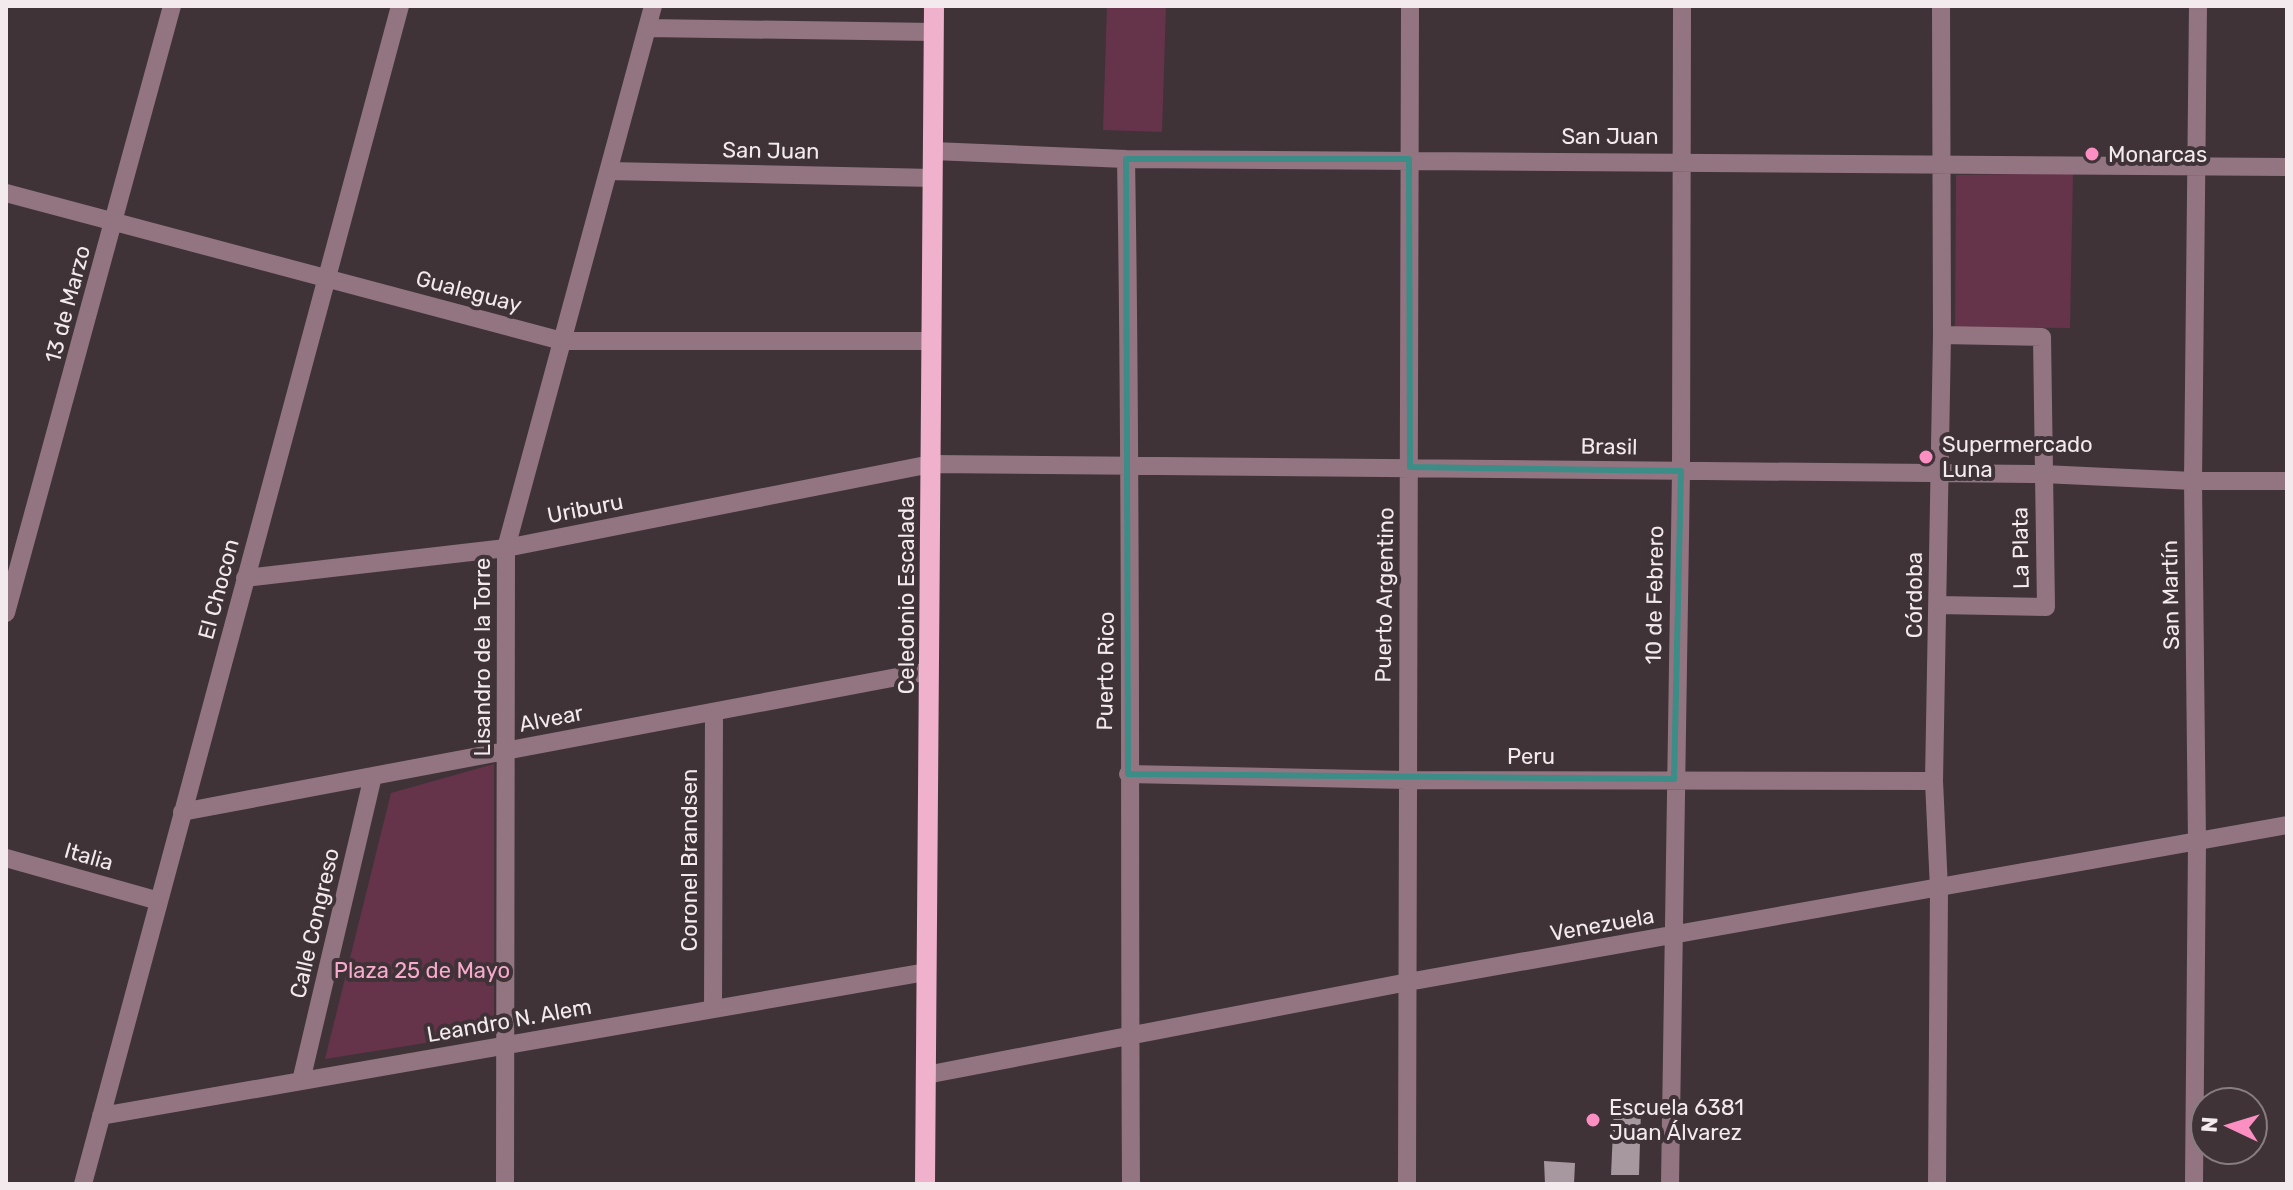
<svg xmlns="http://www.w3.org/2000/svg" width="2293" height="1190" font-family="Rubik,sans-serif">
<rect width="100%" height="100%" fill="#3f3338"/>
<!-- green -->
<path fill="#65334a" d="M 1107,6 L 1166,6 L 1162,132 L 1103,130 Z
M 2073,173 L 2070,328 L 1955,327 L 1956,175 Z
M 494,764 L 494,1032 L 325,1059 L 391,793 Z"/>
<!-- building -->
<path fill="#a6989e" d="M 1614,1108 L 1641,1109 L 1639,1175 L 1611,1175 Z
M 1544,1161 L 1575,1163 L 1574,1184 L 1545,1184 Z"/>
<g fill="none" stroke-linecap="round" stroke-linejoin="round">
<!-- minor -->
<path stroke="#937581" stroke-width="18" d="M 647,28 L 934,32
M 933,151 L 1126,159 L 2287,167
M 1126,159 C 1132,500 1129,842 1131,1184
M 608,171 L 933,178
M 6,193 L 562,341 L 932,341
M 245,578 L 506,548 L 931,464 L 2043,474 L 2193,481 L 2287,481
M 1938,605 L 2046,607 L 2042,337 L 1942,335
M 6,613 L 172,6
M 1128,774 L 1406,780 L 1934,781
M 182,812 L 929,671
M 6,858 L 159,901
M 713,1009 L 714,712
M 926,1075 L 1408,982 L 2287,825
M 301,1081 L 373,776
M 101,1116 L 926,972
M 83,1184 L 400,6
M 505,1184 L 506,548 L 653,6
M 1407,1184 L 1410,6
M 1670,1184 L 1681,471 L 1682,6
M 1937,1184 L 1939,889 L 1934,781 L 1942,335 L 1941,6
M 2194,1184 L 2197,842 L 2193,481 L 2198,6"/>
<!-- major -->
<path stroke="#efb1cb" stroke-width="20" d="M 925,1184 L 934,6"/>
</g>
<!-- marked area -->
<path fill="none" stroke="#3c8d87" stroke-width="6" stroke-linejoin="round" d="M 1126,159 L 1409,159 L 1410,467 L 1681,471 L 1674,779 L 1128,774 Z"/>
<!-- markers -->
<g fill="#fc8fc1" stroke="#3f3338" stroke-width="3">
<circle cx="2092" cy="154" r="8"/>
<circle cx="1926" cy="457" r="8"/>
<circle cx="1593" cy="1120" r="8"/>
</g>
<g text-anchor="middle" stroke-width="8" stroke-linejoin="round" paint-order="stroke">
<!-- street labels -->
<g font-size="22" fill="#f2eaed" stroke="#3f3338">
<text x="1610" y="144">San Juan</text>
<text transform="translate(771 150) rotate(1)" y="8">San Juan</text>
<text transform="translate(469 291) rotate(15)" y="8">Gualeguay</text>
<text transform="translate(67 304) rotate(-75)" y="8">13 de Marzo</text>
<text transform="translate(1609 446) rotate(1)" y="8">Brasil</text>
<text transform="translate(585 508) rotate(-11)" y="8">Uriburu</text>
<text transform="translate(2020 548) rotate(-91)" y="8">La Plata</text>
<text transform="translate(218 589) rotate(-75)" y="8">El Chocon</text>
<text transform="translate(906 595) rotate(-90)" y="8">Celedonio Escalada</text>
<text transform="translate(1384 595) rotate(-89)" y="8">Puerto Argentino</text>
<text transform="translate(1654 595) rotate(-89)" y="8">10 de Febrero</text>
<text transform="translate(1914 595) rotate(-90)" y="8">Córdoba</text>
<text transform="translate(2170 595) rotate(-91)" y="8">San Martín</text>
<text transform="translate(482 657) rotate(-90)" y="8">Lisandro de la Torre</text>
<text transform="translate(1105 671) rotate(-89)" y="8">Puerto Rico</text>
<text transform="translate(551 718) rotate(-11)" y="8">Alvear</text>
<text x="1531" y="764">Peru</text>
<text transform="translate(89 856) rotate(16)" y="8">Italia</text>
<text transform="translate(689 860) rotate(-90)" y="8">Coronel Brandsen</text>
<text transform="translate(314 923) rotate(-77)" y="8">Calle Congreso</text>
<text transform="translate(1602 924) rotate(-10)" y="8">Venezuela</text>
<text transform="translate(509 1020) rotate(-10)" y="8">Leandro N. Alem</text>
</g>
<!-- poi labels -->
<g font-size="22" fill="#f2eaed" stroke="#3f3338" text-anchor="start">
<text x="2108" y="162">Monarcas</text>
<text x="1942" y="452">Supermercado<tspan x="1942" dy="25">Luna</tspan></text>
<text x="1609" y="1115">Escuela 6381<tspan x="1609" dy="25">Juan Álvarez</tspan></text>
</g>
<!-- park labels -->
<g font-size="22" fill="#f7aacc" stroke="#3f3338">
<text x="422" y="978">Plaza 25 de Mayo</text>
</g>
</g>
<!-- border -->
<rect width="2293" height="1190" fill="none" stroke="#f2eaed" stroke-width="16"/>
<!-- north arrow -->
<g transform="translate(2229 1126) rotate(274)"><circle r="38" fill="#3f3338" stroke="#877c80" stroke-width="2"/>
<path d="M0-6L14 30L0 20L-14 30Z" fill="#fc8fc1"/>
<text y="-12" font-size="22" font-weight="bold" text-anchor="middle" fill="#f2eaed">N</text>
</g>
</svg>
